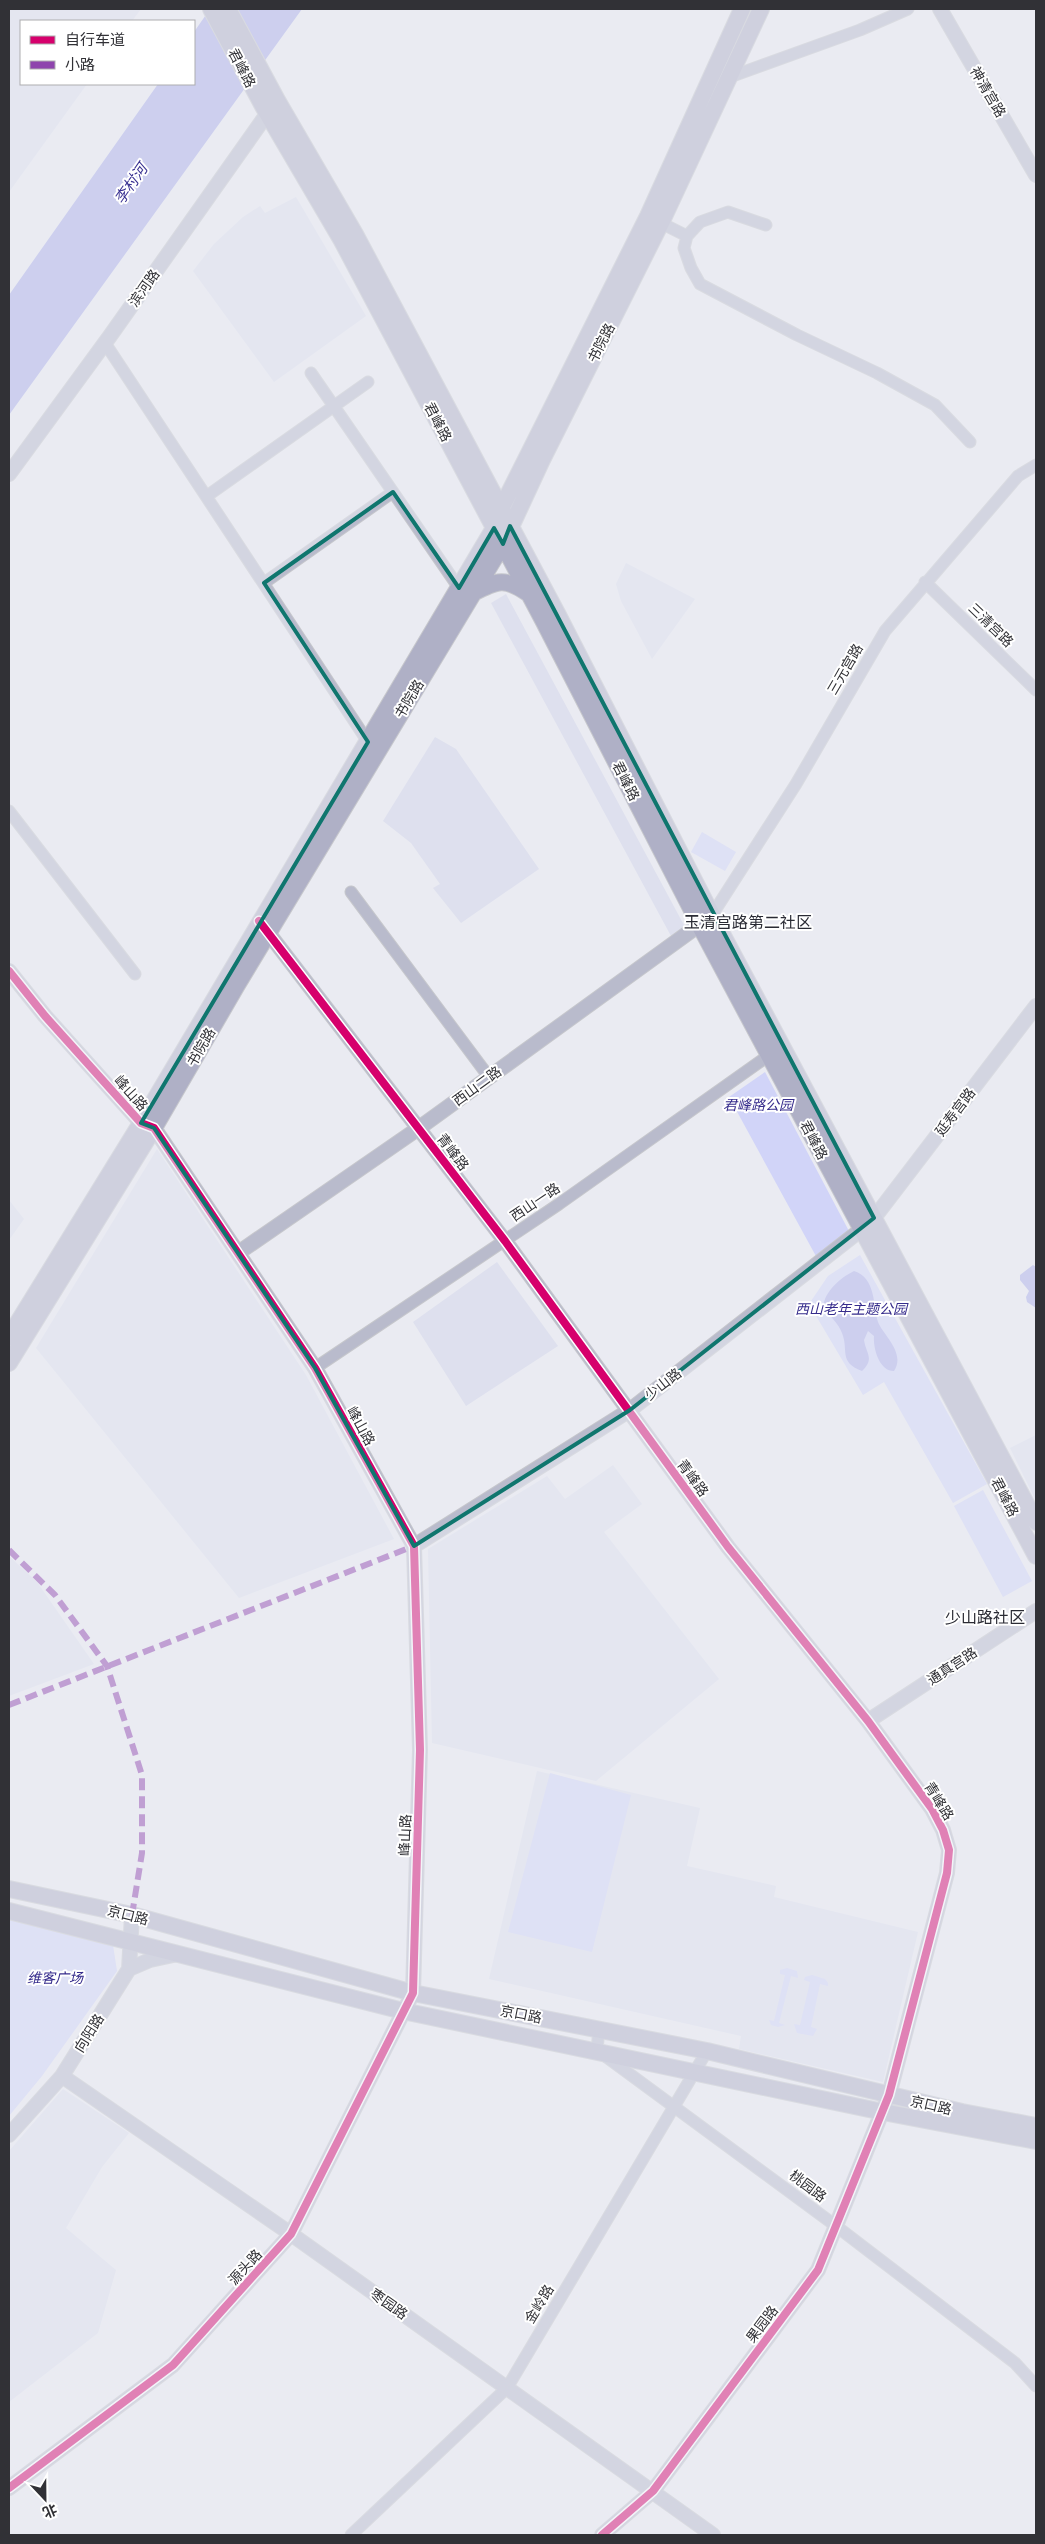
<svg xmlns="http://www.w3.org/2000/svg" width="1045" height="2544" font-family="'IBM Plex Serif','Noto Sans SC',serif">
<rect width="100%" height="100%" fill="#eaebf2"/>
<!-- built -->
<path fill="#dee0ee" d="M 9,9 L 141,9 L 132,21 L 21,21 L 21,84 L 87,84 L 9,192 Z
M 296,197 L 366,316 L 274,382 L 193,271 L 214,244 L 243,217 L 260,206 L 265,213 Z
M 626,563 L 695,599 L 652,659 L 621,601 L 616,584 Z
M 506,594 L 685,927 L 671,936 L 491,603 Z
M 435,737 L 456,749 L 539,869 L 461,923 L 433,888 L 440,884 L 411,843 L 383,821 Z
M 157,1149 L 306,1375 L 394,1539 L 239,1598 L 36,1348 Z
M 9,1200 L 24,1219 L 9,1240 Z
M 497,1262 L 558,1346 L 466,1406 L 413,1322 Z
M 1036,1435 L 1036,1501 L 1010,1448 Z
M 613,1465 L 642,1504 L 604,1532 L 719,1679 L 596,1781 L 432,1743 L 428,1549 L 547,1476 L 565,1499 Z
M 9,1556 L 37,1582 L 94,1664 L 9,1696 Z
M 537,1771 L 700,1808 L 687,1866 L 776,1886 L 774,1897 L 918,1932 L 883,2082 L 739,2049 L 741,2036 L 489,1979 Z
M 63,2089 L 129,2133 L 102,2167 L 66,2228 L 116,2270 L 98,2333 L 9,2402 L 9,2151 Z"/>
<!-- green -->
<path fill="#d1d4f8" d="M 702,832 L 736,852 L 725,871 L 691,852 Z
M 765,1072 L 850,1233 L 817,1258 L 729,1097 Z
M 860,1255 L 987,1484 L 953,1503 L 884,1382 L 863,1395 L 809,1304 L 828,1276 Z
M 983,1490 L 1032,1581 L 1003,1597 L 954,1506 Z
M 550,1773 L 631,1795 L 592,1952 L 508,1932 Z
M 9,1918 L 113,1945 L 117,1971 L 42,2076 L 9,2116 Z
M 787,1968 L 797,1971 L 798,1978 L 791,1976 L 779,2023 L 785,2025 L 778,2027 L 771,2025 L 769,2020 L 774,2021 L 785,1975 L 780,1974 L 780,1970 Z
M 812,1975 L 825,1979 L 828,1983 L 828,1986 L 820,1984 L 811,2027 L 817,2029 L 813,2036 L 797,2033 L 794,2024 L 800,2025 L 810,1982 L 804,1980 L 805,1977 Z"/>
<!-- water -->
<path fill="#aaade9" d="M 210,9 L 302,9 L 9,415 L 9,295 L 158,84 L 194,84 L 194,32 Z
M 1033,1265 L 1036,1267 L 1036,1308 L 1027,1302 L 1026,1297 L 1029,1291 L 1020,1280 L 1020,1275 Z
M 854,1271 C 876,1278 873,1305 878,1322 C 883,1335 906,1353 894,1371 C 879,1371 873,1348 874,1336 L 868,1331 L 864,1340 C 866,1354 875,1358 862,1371 C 838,1362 849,1350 842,1333 C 839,1324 829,1315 823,1307 C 825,1291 840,1278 854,1271 Z"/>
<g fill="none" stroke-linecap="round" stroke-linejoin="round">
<!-- minor casing -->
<g stroke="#c6c7cc" stroke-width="13">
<path id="minor" d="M 730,77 L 860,30 L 908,9
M 661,223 L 687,236
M 766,225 L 728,212 L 700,222 L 687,236 L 684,248 L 691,268 L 700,284 L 797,335 L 877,373 L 935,405 L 970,442
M 105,343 L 368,742
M 311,373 L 459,588
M 207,496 L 368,382
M 925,582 L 1036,690
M 264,583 L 393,492
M 9,811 L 135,974
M 351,892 L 489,1077
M 712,915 L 796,784 L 885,631 L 1018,476 L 1036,465
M 315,1368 L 559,1204 L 775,1051
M 599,2029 L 597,2050 L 836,2226 L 1015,2363 L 1036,2386
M 351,2535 L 507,2388 L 707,2051"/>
</g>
<!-- tertiary casing -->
<g stroke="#c6c7cc" stroke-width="16">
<path id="tertiary" d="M 940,9 L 1036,175
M 9,474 L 110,336 L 272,107
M 263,926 L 505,1241 L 728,1547 L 868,1721 L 932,1809 L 943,1830 L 949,1850 L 947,1873 L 889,2095 L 818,2270 L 653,2491 L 602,2535
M 9,971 L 45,1016 L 141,1123 L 154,1128 L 315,1368 L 414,1546 L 420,1750 L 413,1993 L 291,2234 L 173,2365 L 9,2488
M 238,1253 L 419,1128 L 706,920
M 414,1546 L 630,1410 L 862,1229 L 874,1218 L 1036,1006
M 868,1721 L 1036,1611
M 129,1969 L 150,1960 L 178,1954
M 62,2076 L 291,2234 L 713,2535
M 9,2135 L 62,2076 L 129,1969 L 132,1915"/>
</g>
<!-- secondary casing -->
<g stroke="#c6c7cc" stroke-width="18">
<path id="secondary" d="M 211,9 L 264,108 L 342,241 L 544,622 L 700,926 L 1036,1556
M 228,9 L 277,100 L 355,234 L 558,615 L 712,915 L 1036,1522
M 473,593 C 498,580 505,577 529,594
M 9,1337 L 141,1123 L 494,528 L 501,509 L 648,216 L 742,9
M 9,1363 L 154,1128 L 237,985 L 503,544 L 542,460 L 661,223 L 761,9
M 9,1889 L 132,1915 L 413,1993 L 707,2051 L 962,2112 L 1036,2126
M 9,1911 L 403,2011 L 883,2112 L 1036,2141"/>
</g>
<!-- minor -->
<use href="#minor" stroke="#b9bbcc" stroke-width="11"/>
<!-- tertiary -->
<use href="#tertiary" stroke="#b9bbcc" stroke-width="14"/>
<!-- secondary -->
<use href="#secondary" stroke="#afb0c6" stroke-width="16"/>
<!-- quiet -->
<path stroke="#8e44ad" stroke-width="6" stroke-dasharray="12 6" stroke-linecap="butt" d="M 9,1550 L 55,1595 L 107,1666 L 142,1775 L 142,1853 L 132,1915
M 9,1705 L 414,1546"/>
<!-- cycleway casing -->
<g stroke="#fff" stroke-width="11">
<path id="cycleway" d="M 259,921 L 505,1241 L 728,1547 L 868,1721 L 932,1809 L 943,1830 L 949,1850 L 947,1873 L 889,2095 L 818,2270 L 653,2491 L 602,2535
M 9,971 L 45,1016 L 141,1123 L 154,1128 L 315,1368 L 414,1546 L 420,1750 L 413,1993 L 291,2234 L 173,2365 L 9,2488"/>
</g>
<!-- cycleway -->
<use href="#cycleway" stroke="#d6006c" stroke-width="8"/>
</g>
<!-- marked area -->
<path d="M0 0H1045V2544H0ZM 393,492 L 459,588 L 494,528 L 503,544 L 510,526 L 874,1218 L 630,1410 L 414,1546 L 315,1368 L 154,1128 L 141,1123 L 368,742 L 264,583 Z" fill="#eaebf2" fill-opacity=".55" fill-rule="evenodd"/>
<path fill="none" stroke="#0f766e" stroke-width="4" stroke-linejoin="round" d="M 393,492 L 459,588 L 494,528 L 503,544 L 510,526 L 874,1218 L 630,1410 L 414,1546 L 315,1368 L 154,1128 L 141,1123 L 368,742 L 264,583 Z"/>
<g text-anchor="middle" stroke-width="4" stroke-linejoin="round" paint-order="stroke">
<!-- street labels -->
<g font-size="14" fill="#313136" stroke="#fff">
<text transform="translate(242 68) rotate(62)" y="5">君峰路</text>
<text transform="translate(988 92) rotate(60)" y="5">神清宫路</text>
<text transform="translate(144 288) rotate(-55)" y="5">滨河路</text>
<text transform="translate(601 343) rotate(-63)" y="5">书院路</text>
<text transform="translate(438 422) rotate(62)" y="5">君峰路</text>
<text transform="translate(991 625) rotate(44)" y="5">三清宫路</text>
<text transform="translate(845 669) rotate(-60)" y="5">三元宫路</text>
<text transform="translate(409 699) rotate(-59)" y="5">书院路</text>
<text transform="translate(626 781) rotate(63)" y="5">君峰路</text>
<text transform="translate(201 1047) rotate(-60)" y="5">书院路</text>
<text transform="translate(477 1086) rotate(-36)" y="5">西山二路</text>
<text transform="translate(131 1093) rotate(48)" y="5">峰山路</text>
<text transform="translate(955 1112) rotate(-53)" y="5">延寿宫路</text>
<text transform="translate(814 1140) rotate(62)" y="5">君峰路</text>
<text transform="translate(453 1152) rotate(53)" y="5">青峰路</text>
<text transform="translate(535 1202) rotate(-34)" y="5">西山一路</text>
<text transform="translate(663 1384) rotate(-38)" y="5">少山路</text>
<text transform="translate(361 1426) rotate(61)" y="5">峰山路</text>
<text transform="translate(693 1478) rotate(54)" y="5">青峰路</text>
<text transform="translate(1005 1497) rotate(62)" y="5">君峰路</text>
<text transform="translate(952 1666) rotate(-33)" y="5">通真宫路</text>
<text transform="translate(939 1801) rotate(58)" y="5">青峰路</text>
<text transform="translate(405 1835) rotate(-88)" y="5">峰山路</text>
<text transform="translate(128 1915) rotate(14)" y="5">京口路</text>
<text transform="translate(521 2014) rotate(11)" y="5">京口路</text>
<text transform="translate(89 2033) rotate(-58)" y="5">向阳路</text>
<text transform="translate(931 2105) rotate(13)" y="5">京口路</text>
<text transform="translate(808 2186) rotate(37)" y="5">桃园路</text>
<text transform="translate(245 2267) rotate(-48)" y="5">源头路</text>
<text transform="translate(389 2304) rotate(35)" y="5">枣园路</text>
<text transform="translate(539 2304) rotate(-59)" y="5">金岭路</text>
<text transform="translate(762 2324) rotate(-53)" y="5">果园路</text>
</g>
<!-- park labels -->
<g font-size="14" font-style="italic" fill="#362c8c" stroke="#fff">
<text x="758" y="1110">君峰路公园</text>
<text x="851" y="1314">西山老年主题公园</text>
<text x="55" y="1983">维客广场</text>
</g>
<!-- water labels -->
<g font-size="15" font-style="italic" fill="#3a3292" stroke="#fff">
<text transform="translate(131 184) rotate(-55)" y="5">李村河</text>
</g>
<!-- quarter labels -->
<g font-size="16" fill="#2a2b34" stroke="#fff">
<text x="748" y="928">玉清宫路第二社区</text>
<text x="985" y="1623">少山路社区</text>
</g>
</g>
<!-- border -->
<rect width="1045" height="2544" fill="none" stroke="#313136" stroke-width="20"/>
<!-- legend -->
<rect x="20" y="20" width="175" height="65" fill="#ffffff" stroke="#adadaf"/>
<rect x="30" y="36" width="25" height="8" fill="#d6006c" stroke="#adadaf"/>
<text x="65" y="45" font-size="15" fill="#313136">自行车道</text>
<rect x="30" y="61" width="25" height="8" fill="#8e44ad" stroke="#adadaf"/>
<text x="65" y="70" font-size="15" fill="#313136">小路</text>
<!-- north arrow -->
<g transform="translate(45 2499) rotate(158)" stroke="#ffffff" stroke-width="4" paint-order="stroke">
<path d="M0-4L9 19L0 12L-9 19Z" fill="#313136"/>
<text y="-8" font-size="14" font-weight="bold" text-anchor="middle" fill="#313136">北</text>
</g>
</svg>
